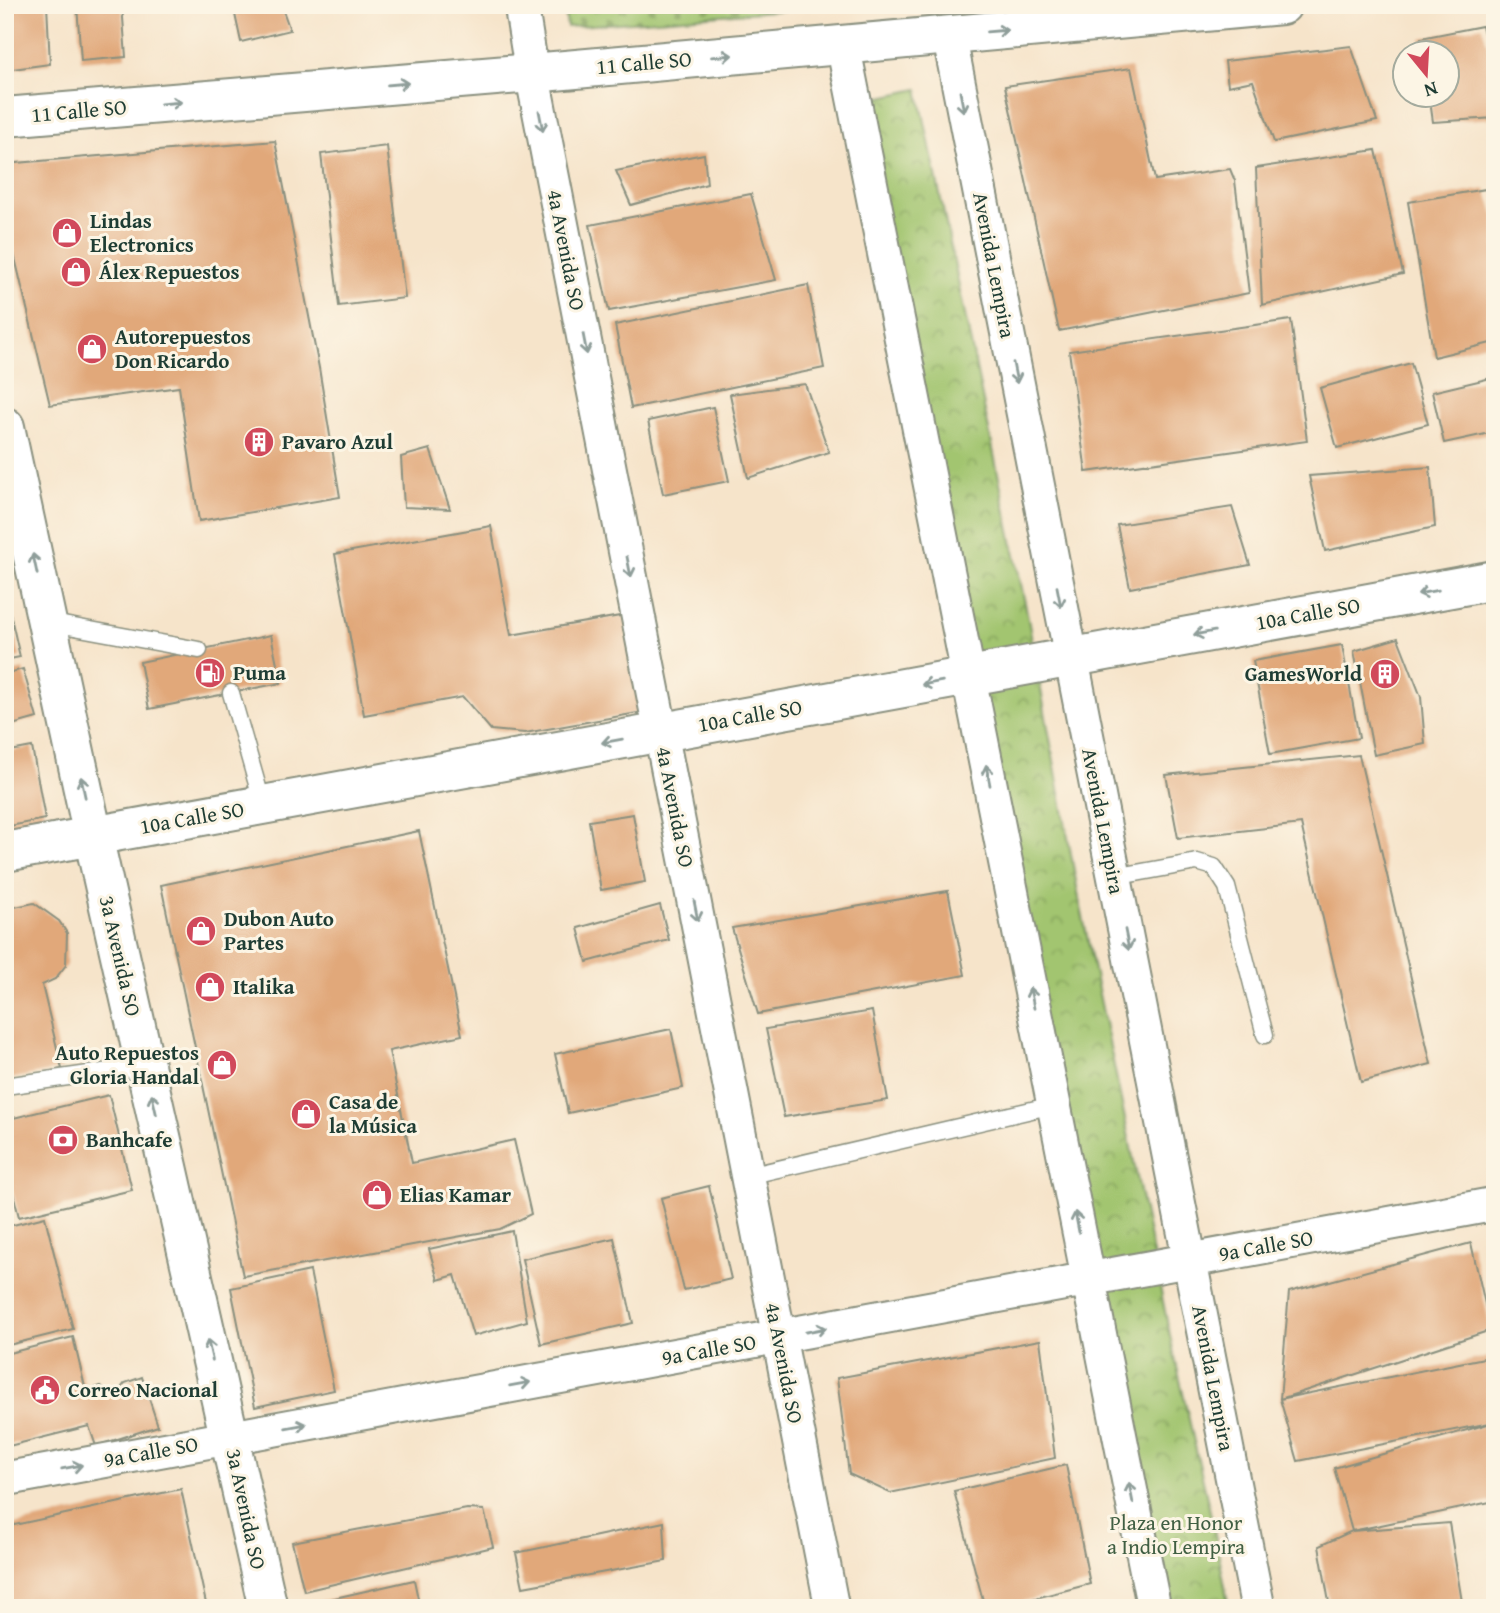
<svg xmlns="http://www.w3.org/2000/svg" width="1500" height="1613" font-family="'Gentium Book Plus',serif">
<defs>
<pattern id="cemetery-stones" width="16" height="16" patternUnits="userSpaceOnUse" patternTransform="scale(1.75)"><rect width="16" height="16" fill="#a2c56f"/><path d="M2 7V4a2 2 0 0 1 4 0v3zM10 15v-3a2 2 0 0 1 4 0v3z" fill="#83a15c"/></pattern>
<pattern id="park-crowns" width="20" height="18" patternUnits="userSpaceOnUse" patternTransform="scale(1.75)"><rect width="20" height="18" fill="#a2c56f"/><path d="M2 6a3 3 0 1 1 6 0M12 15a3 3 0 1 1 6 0" fill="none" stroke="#83a15c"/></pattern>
</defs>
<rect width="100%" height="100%" fill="#fcf5e5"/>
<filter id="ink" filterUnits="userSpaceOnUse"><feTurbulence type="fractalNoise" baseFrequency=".0143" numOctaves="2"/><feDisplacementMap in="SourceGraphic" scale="14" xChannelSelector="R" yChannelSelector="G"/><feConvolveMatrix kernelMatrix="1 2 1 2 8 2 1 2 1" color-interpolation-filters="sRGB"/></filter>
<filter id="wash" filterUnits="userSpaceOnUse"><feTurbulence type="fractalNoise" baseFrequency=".00686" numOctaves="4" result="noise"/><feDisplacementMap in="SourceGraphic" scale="28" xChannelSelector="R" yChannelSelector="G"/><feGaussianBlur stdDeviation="1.57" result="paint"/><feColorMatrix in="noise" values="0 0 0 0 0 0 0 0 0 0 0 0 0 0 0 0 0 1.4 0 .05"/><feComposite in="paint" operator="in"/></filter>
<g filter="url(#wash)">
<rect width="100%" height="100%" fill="#f6e4ca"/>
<!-- cemetery -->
<path fill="url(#cemetery-stones)" stroke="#608152" stroke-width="2" d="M 564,5 L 851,5 L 567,27 Z"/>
<!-- park -->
<path fill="url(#park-crowns)" stroke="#608152" stroke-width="2" d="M 918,89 L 1027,613 L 1079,898 L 1172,1345 L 1214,1529 L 1229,1608 L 1153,1608 L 859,102 Z"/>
<g id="blocks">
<!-- building -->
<path fill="#e1a87a" d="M 5,5 L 47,5 L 50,64 L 5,70 Z
M 77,5 L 122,5 L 126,57 L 81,61 Z
M 233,5 L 281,5 L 290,30 L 241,42 Z
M 1482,26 L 1495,72 L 1495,118 L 1433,122 L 1429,94 L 1448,94 L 1448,52 L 1423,52 L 1421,38 Z
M 1351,46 L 1377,121 L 1274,142 L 1253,81 L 1228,86 L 1225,61 Z
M 1131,68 L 1155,180 L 1230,169 L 1235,181 L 1249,293 L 1059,331 L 1005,86 Z
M 275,141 L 319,368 L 340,497 L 199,521 L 179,387 L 50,405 L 5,216 L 5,164 Z
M 387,146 L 405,298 L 339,306 L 321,154 Z
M 1376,150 L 1403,274 L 1262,305 L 1256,168 Z
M 704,154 L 707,184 L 631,205 L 616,171 Z
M 1486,189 L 1495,216 L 1495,342 L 1434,357 L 1408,202 Z
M 751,194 L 776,280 L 609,311 L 590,225 Z
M 808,285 L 824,368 L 631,408 L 615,325 Z
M 1291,320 L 1307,441 L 1086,472 L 1069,351 Z
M 1411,363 L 1428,424 L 1337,448 L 1320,388 Z
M 1495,377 L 1495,432 L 1444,443 L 1432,392 Z
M 805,384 L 829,452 L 748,478 L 730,394 Z
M 713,407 L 729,481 L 663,494 L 648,421 Z
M 430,449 L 450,509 L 404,507 L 401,457 Z
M 1430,467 L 1435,527 L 1325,551 L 1309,476 Z
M 1232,507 L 1250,565 L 1130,588 L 1117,525 Z
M 491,526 L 511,635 L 626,615 L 643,712 L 525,733 L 491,730 L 463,697 L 364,715 L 335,554 Z
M 5,591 L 20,657 L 5,660 Z
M 271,635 L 281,683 L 149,709 L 140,662 Z
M 1398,638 L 1421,697 L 1425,744 L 1374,755 L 1354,651 Z
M 1342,645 L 1359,738 L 1270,754 L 1253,661 Z
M 23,669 L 37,718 L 5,727 L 5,674 Z
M 32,747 L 45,819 L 5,827 L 5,752 Z
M 1359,755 L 1431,1064 L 1361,1082 L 1301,824 L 1178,838 L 1166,775 Z
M 633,814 L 645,882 L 601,890 L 589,821 Z
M 419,831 L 462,1035 L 389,1051 L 412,1163 L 514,1140 L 531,1214 L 500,1229 L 243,1276 L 161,885 Z
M 948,891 L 965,975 L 758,1014 L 732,928 Z
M 34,903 L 59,921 L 67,933 L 66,965 L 55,979 L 42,985 L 62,1069 L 5,1080 L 5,909 Z
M 660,905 L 669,940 L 587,962 L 578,928 Z
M 872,1011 L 888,1100 L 784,1117 L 766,1029 Z
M 671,1029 L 683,1088 L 568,1113 L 555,1054 Z
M 109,1095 L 132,1190 L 19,1217 L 5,1161 L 5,1120 Z
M 709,1186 L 731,1279 L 684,1290 L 661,1198 Z
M 45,1217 L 73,1329 L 5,1346 L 5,1227 Z
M 512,1231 L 527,1321 L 473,1336 L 455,1275 L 438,1280 L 429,1249 Z
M 614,1238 L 633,1323 L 541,1344 L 522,1259 Z
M 1471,1243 L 1491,1330 L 1280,1399 L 1289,1292 Z
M 310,1271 L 334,1390 L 255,1407 L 231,1288 Z
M 73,1337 L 86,1391 L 101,1386 L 114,1397 L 125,1383 L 142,1377 L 158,1426 L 96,1446 L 89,1426 L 5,1447 L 5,1354 Z
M 1040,1340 L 1055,1458 L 890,1493 L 849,1474 L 837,1378 Z
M 1494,1356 L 1495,1422 L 1298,1461 L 1280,1399 Z
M 1495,1422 L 1495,1501 L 1352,1531 L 1334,1468 Z
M 1066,1465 L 1090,1584 L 997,1608 L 985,1608 L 954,1491 Z
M 181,1489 L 207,1608 L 5,1608 L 5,1527 Z
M 467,1509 L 484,1510 L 493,1547 L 304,1591 L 292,1542 Z
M 664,1522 L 666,1561 L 523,1587 L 516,1553 Z
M 1449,1523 L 1463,1608 L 1330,1608 L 1319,1546 L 1352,1531 Z
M 414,1580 L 420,1608 L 318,1608 L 317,1602 Z"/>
</g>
</g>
<g filter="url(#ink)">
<use href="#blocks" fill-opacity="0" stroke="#8a907f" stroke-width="2"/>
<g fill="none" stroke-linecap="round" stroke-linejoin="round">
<!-- lane casing -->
<g stroke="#8a907f" stroke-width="19">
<path id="lane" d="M 47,622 L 199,650
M 231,693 L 263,805
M 1114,877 L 1197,862 L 1214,867 L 1227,887 L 1265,1035
M 5,1086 L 145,1066
M 748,1176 L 1053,1105"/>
</g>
<!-- street casing -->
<g stroke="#8a907f" stroke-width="37">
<path id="street" d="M 521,5 L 532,73 L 832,1608
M 949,35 L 1258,1608
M 843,45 L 1154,1608
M 5,1479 L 1495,1204"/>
</g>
<!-- secondary casing -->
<g stroke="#8a907f" stroke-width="42">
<path id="secondary" d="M 5,117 L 532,73 L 1282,5
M 5,427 L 93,836 L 268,1608
M 5,852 L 1495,580"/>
</g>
<!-- lane -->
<use href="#lane" stroke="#fff" stroke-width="16"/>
<!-- street -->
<use href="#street" stroke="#fff" stroke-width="33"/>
<!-- secondary -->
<use href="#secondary" stroke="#fff" stroke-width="38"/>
</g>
<!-- one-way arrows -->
<defs><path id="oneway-shaft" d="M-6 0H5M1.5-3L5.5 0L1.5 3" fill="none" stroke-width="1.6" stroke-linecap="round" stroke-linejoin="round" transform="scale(1.75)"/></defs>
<g stroke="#8f9e9a">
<use href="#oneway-shaft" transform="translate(997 31) rotate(-5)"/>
<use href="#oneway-shaft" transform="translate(722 56) rotate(-5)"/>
<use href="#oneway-shaft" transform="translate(398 84) rotate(-5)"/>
<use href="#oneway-shaft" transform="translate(962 102) rotate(79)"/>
<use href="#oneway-shaft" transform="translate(171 103) rotate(-5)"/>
<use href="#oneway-shaft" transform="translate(541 121) rotate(79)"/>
<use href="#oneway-shaft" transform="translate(585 344) rotate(79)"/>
<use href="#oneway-shaft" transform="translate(1015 373) rotate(79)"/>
<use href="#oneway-shaft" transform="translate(35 564) rotate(-102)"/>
<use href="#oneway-shaft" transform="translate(629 567) rotate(79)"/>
<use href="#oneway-shaft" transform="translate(1428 592) rotate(170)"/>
<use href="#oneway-shaft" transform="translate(1059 597) rotate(79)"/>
<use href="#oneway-shaft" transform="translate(1204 633) rotate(170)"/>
<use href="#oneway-shaft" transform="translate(932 683) rotate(170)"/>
<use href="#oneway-shaft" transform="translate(612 741) rotate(170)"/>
<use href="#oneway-shaft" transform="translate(988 775) rotate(-101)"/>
<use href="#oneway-shaft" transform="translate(83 787) rotate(-102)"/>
<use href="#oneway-shaft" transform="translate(696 911) rotate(79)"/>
<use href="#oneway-shaft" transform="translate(1127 940) rotate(79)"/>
<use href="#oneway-shaft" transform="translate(1032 998) rotate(-101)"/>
<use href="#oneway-shaft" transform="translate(154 1104) rotate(-103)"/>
<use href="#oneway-shaft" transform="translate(1077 1222) rotate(-101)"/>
<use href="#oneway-shaft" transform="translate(816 1330) rotate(-11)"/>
<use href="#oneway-shaft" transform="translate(210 1350) rotate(-103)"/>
<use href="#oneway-shaft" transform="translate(520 1384) rotate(-10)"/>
<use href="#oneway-shaft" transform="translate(296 1426) rotate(-10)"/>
<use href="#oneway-shaft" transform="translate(72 1467) rotate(-10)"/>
<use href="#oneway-shaft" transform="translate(1131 1493) rotate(-101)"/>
</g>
</g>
<!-- icons -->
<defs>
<g id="shop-disc" transform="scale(1.575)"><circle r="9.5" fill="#d1495b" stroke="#fcf5e5"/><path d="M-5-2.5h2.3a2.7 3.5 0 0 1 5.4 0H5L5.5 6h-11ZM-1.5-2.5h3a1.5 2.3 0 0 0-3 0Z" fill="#fff"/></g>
<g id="building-disc" transform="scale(1.575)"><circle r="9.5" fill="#d1495b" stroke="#fcf5e5"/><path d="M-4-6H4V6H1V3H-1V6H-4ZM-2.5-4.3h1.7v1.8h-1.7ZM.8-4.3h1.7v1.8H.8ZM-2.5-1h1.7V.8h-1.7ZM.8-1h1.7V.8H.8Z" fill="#fff"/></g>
<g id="fuel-disc" transform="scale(1.575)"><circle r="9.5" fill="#d1495b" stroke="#fcf5e5"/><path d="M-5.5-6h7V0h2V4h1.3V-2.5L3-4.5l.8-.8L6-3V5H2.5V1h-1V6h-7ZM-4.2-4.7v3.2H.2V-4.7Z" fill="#fff"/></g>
<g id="bank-disc" transform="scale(1.575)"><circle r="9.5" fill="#d1495b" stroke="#fcf5e5"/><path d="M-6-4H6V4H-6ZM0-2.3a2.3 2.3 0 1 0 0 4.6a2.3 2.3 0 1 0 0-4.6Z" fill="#fff"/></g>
<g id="civic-disc" transform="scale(1.575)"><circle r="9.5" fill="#d1495b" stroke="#fcf5e5"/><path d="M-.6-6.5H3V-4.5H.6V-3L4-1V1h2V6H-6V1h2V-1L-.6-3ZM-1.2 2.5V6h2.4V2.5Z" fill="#fff"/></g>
</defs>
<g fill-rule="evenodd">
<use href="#shop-disc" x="67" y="233"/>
<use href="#shop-disc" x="76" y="272"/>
<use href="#shop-disc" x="92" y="349"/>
<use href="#building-disc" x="259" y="442"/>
<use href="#fuel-disc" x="210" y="673"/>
<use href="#building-disc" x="1385" y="674"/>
<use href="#shop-disc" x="201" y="931"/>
<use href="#shop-disc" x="210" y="987"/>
<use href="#shop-disc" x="222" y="1065"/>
<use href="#shop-disc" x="306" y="1114"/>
<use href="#bank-disc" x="63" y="1140"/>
<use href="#shop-disc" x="377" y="1195"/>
<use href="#civic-disc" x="45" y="1390"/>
</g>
<g text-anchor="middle" stroke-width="6" stroke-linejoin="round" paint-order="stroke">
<!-- street labels -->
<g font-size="21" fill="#1f3d34" stroke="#fcf5e5">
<text transform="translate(644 63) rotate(-5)" y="7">11 Calle SO</text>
<text transform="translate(79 111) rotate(-5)" y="7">11 Calle SO</text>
<text transform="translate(566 250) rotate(79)" y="7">4a Avenida SO</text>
<text transform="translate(994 265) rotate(79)" y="7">Avenida Lempira</text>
<text transform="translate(1308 614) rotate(-10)" y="7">10a Calle SO</text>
<text transform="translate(750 716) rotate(-10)" y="7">10a Calle SO</text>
<text transform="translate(675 807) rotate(79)" y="7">4a Avenida SO</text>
<text transform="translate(192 818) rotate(-10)" y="7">10a Calle SO</text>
<text transform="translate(1103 821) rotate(79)" y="7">Avenida Lempira</text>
<text transform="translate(120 956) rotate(77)" y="7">3a Avenida SO</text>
<text transform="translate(1266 1246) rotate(-10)" y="7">9a Calle SO</text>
<text transform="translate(709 1350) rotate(-10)" y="7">9a Calle SO</text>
<text transform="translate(784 1363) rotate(79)" y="7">4a Avenida SO</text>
<text transform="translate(1213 1378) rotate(79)" y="7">Avenida Lempira</text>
<text transform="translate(151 1452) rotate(-10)" y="7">9a Calle SO</text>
<text transform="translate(246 1509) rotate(78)" y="7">3a Avenida SO</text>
</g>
<!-- poi labels -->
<g font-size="21" font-weight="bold" fill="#1f3d34" stroke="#fcf5e5" text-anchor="start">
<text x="90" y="228">Lindas<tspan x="90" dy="24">Electronics</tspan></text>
<text x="99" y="279">Álex Repuestos</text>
<text x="115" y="344">Autorepuestos<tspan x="115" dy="24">Don Ricardo</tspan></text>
<text x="282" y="449">Pavaro Azul</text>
<text x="233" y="680">Puma</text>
<text x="1362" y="681" text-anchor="end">GamesWorld</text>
<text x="224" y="926">Dubon Auto<tspan x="224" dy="24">Partes</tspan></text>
<text x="233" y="994">Italika</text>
<text x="199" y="1060" text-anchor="end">Auto Repuestos<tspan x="199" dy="24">Gloria Handal</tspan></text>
<text x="329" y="1109">Casa de<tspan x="329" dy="24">la Música</tspan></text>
<text x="86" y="1147">Banhcafe</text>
<text x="400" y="1202">Elias Kamar</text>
<text x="68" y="1397">Correo Nacional</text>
</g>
<!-- park labels -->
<g font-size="21" fill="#405f43" stroke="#fcf5e5">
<text x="1176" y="1530">Plaza en Honor<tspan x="1176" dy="24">a Indio Lempira</tspan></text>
</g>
</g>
<!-- margin -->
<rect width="1500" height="1613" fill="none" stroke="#fcf5e5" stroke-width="28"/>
<!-- north arrow -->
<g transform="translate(1426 74) rotate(162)"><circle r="33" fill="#fcf5e5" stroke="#a4ab9e" stroke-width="2"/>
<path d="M0-5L12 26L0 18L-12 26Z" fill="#d1495b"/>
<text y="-10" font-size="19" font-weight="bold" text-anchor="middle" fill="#1f3d34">N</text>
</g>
</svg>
